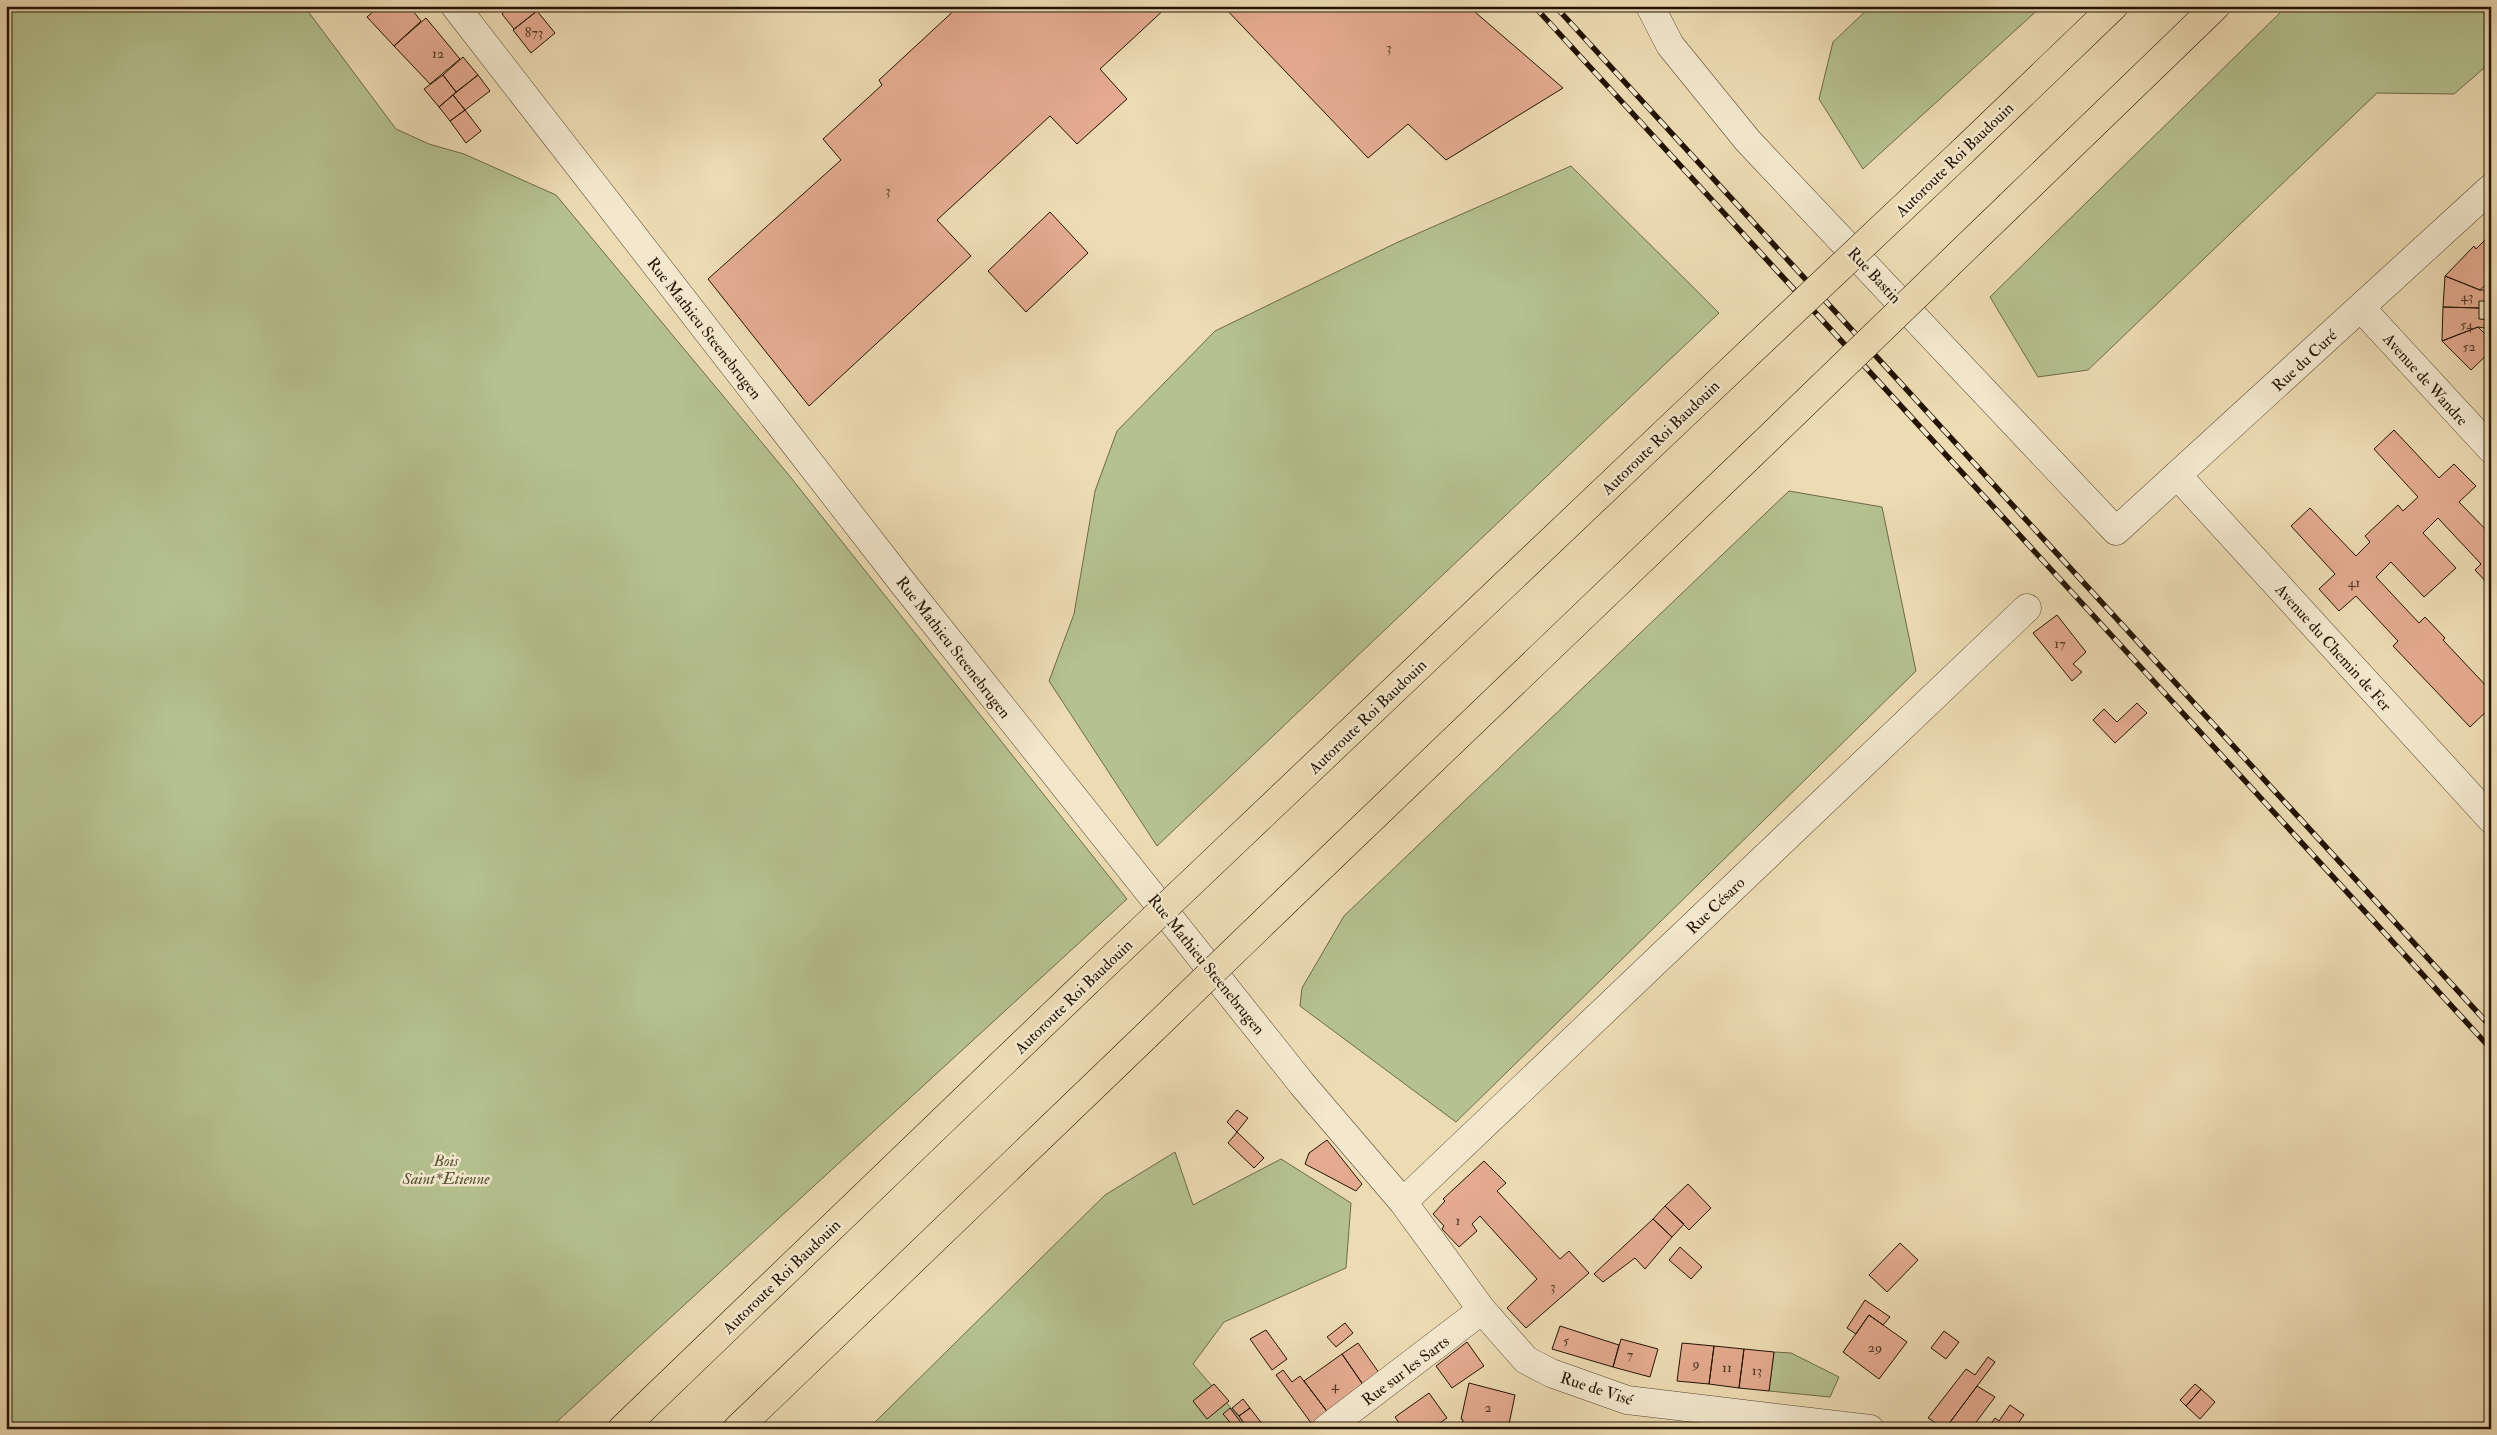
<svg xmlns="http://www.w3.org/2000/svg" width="2497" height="1435" font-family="'IM FELL Double Pica',serif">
<rect width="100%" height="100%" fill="#eddbb3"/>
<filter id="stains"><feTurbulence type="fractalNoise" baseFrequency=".004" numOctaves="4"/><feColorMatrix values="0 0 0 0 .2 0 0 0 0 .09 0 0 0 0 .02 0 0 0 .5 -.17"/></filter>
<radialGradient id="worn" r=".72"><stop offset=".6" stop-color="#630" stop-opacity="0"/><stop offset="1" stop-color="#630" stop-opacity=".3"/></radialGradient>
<!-- green -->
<path fill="#b5c18f" stroke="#6c6a4a" d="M 6,6 L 304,6 L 396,129 L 429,144 L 464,154 L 556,195 L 788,474 L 1127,899 L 549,1429 L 6,1429 Z
M 1871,6 L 2042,6 L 1863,169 L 1819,99 L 1833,42 Z
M 2287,6 L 2491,6 L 2491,62 L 2454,94 L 2377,93 L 2088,370 L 2038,377 L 1990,297 Z
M 1571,166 L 1719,313 L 1157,846 L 1049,681 L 1074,614 L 1095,491 L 1117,431 L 1215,331 L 1396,243 Z
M 1789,491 L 1882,507 L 1916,671 L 1456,1122 L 1300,1006 L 1302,988 L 1344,916 Z
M 1175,1152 L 1193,1205 L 1281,1159 L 1351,1203 L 1346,1268 L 1224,1322 L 1193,1364 L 1249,1429 L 868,1429 L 1105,1195 Z
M 1774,1352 L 1791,1353 L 1839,1377 L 1830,1397 L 1769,1391 Z"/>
<!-- building -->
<path fill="#e4ab90" stroke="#221304" d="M 372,6 L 409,6 L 421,21 L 394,46 L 367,17 L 375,10 Z
M 511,6 L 533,6 L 537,11 L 514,29 L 502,14 Z
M 959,6 L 1168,6 L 1100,69 L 1127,99 L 1077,144 L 1050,116 L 937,220 L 971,256 L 809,406 L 708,279 L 841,160 L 823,139 L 882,85 L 879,80 Z
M 1223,6 L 1468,6 L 1563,88 L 1446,160 L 1408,124 L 1368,158 Z
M 537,11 L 555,33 L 531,53 L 513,30 Z
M 426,18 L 460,59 L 430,84 L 394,46 Z
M 463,57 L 478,75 L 456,92 L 443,75 Z
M 443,75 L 456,92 L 439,107 L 424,89 Z
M 478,75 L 490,91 L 465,110 L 453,95 Z
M 453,95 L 465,110 L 450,121 L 439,107 Z
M 465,110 L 481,131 L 466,143 L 450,121 Z
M 1050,212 L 1088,253 L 1026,312 L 988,271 Z
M 2486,239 L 2491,244 L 2491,280 L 2480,290 L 2445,276 L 2474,246 L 2476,249 Z
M 2445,276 L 2480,290 L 2491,290 L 2491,301 L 2479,301 L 2479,308 L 2443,307 Z
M 2443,307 L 2479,308 L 2479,319 L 2491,320 L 2491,329 L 2478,327 L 2442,341 Z
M 2478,327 L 2491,340 L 2491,351 L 2471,370 L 2442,341 Z
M 2394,430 L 2439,478 L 2454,464 L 2476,486 L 2459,502 L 2491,535 L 2491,587 L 2475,570 L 2481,564 L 2438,518 L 2423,533 L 2456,568 L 2424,597 L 2391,562 L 2376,577 L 2419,623 L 2425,617 L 2445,638 L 2443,640 L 2491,691 L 2491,707 L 2470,727 L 2393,646 L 2398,641 L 2356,596 L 2339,611 L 2319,589 L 2335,574 L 2291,526 L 2310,508 L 2356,556 L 2370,542 L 2365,536 L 2398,505 L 2403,511 L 2418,497 L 2374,449 Z
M 2057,615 L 2086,652 L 2073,664 L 2082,672 L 2072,681 L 2033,633 Z
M 2137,703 L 2147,713 L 2115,743 L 2093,720 L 2104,709 L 2117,722 Z
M 1237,1110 L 1248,1118 L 1237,1132 L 1227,1122 Z
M 1237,1132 L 1264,1158 L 1254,1168 L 1228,1143 Z
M 1327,1140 L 1362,1184 L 1356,1191 L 1305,1164 L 1309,1153 Z
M 1484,1161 L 1506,1183 L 1497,1191 L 1560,1259 L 1569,1251 L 1589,1273 L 1526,1328 L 1507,1308 L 1537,1279 L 1480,1216 L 1472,1224 L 1477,1231 L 1459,1247 L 1442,1229 L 1444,1226 L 1433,1214 L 1445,1201 L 1443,1199 Z
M 1688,1184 L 1711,1208 L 1689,1230 L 1665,1206 Z
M 1665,1206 L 1684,1224 L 1672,1237 L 1653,1219 Z
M 1653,1219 L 1672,1237 L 1645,1269 L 1635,1258 L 1603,1282 L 1594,1274 Z
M 1900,1243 L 1918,1260 L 1887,1292 L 1869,1275 Z
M 1680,1247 L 1702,1267 L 1691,1279 L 1669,1260 Z
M 1865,1300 L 1890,1317 L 1883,1325 L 1869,1315 L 1856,1334 L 1847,1328 Z
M 1869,1315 L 1907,1342 L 1879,1379 L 1843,1352 Z
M 1345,1323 L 1353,1333 L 1336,1347 L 1327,1337 Z
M 1560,1326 L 1619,1345 L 1613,1367 L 1552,1349 Z
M 1266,1330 L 1287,1359 L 1272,1370 L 1250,1339 Z
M 1944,1331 L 1959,1342 L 1946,1359 L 1931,1348 Z
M 1621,1339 L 1658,1349 L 1650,1377 L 1613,1367 Z
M 1467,1342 L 1484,1366 L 1452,1388 L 1436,1366 Z
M 1358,1343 L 1382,1377 L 1366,1389 L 1342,1354 Z
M 1682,1343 L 1714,1346 L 1709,1384 L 1677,1381 Z
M 1714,1346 L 1744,1349 L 1739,1388 L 1709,1384 Z
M 1744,1349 L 1774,1352 L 1769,1391 L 1739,1388 Z
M 1342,1354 L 1366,1389 L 1329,1414 L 1304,1381 Z
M 1988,1357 L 1995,1362 L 1945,1429 L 1928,1418 L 1966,1369 L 1975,1375 Z
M 1283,1370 L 1292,1382 L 1300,1376 L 1329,1414 L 1314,1427 L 1276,1375 Z
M 1469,1383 L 1515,1395 L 1508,1429 L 1461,1428 L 1463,1420 L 1461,1419 Z
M 1214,1384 L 1229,1401 L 1207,1419 L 1193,1401 Z
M 2195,1384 L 2201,1389 L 2186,1406 L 2180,1400 Z
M 1977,1386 L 1995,1397 L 1971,1429 L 1945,1429 Z
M 2201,1389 L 2215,1402 L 2200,1419 L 2186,1406 Z
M 1429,1393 L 1447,1418 L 1431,1429 L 1403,1429 L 1395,1417 Z
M 1243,1399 L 1250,1408 L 1239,1416 L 1232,1408 Z
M 2010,1405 L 2024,1415 L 2014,1429 L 1987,1429 L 1995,1418 L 1999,1421 Z
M 1230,1408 L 1242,1424 L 1236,1429 L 1223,1414 Z
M 1250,1408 L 1263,1425 L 1259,1429 L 1248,1429 L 1239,1416 Z"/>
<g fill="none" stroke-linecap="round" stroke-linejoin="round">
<!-- minor casing -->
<g stroke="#554530" stroke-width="29">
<path id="minor" d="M 455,6 L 906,587 L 1302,1084 L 1403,1202 L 1482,1310 L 1526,1360 L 1551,1373 L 1627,1400 L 1870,1429
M 1650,6 L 1670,45 L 1748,141 L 2116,531 L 2491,188
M 2361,308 L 2491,449
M 2177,475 L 2491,819
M 1403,1202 L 2027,608
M 1326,1429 L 1482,1310"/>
</g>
<!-- highway casing -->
<g stroke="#221304" stroke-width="29">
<path id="highway" d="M 1962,152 L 2114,6
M 2010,205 L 2216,6
M 1233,843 L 1694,405
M 1288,899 L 1748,458
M 622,1429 L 1090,979
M 737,1429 L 1146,1036"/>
</g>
<!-- minor -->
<use href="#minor" stroke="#f3e8ce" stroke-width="28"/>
<!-- highway -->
<use href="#highway" stroke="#eddbb3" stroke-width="28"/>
<!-- rail casing -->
<g stroke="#221304" stroke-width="5.5">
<path id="rail" d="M 1534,6 L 2491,1049
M 1555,6 L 2491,1027"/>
</g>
<!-- rail -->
<use href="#rail" stroke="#f3e8ce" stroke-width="4" stroke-dasharray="11" stroke-linecap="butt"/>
<!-- highway-bridge casing -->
<g stroke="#221304" stroke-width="29" stroke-linecap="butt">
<path id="highway-bridge" d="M 1694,405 L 1962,152
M 1748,458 L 2010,205
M 1090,979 L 1233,843
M 1146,1036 L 1288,899"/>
</g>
<!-- highway-bridge -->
<use href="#highway-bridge" stroke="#eddbb3" stroke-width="28"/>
</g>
<g text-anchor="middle" stroke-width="5" stroke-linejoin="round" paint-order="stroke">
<!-- number labels -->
<g font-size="14" fill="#523927">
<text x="534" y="37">873</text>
<text x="1389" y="52">3</text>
<text x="438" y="58">12</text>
<text x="888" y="195">3</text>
<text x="2467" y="301">43</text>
<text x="2467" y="329">54</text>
<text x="2469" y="351">52</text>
<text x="2354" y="587">41</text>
<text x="2060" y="648">17</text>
<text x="1458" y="1225">1</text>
<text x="1553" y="1291">3</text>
<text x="1566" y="1345">5</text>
<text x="1875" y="1352">29</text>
<text x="1630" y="1359">7</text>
<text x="1696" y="1368">9</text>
<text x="1727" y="1372">11</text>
<text x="1757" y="1375">13</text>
<text x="1335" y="1390">4</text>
<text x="1488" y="1412">2</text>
</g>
<!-- street labels -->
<g font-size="16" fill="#221304" stroke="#f3e8ce">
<text transform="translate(1954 159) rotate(-44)" y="6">Autoroute Roi Baudouin</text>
<text transform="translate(1875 275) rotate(47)" y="6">Rue Bastin</text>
<text transform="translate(705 328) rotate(52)" y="6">Rue Mathieu Steenebrugen</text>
<text transform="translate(2304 360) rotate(-43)" y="6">Rue du Curé</text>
<text transform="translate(2426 379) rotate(48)" y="6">Avenue de Wandre</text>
<text transform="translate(1660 437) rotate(-44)" y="6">Autoroute Roi Baudouin</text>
<text transform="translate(954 647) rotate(52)" y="6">Rue Mathieu Steenebrugen</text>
<text transform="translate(2334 647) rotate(48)" y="6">Avenue du Chemin de Fer</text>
<text transform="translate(1367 716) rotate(-44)" y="6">Autoroute Roi Baudouin</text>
<text transform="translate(1715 905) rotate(-44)" y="6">Rue Césaro</text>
<text transform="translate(1207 964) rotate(51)" y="6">Rue Mathieu Steenebrugen</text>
<text transform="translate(1073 996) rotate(-44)" y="6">Autoroute Roi Baudouin</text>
<text transform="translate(781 1276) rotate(-44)" y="6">Autoroute Roi Baudouin</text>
<text transform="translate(1405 1370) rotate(-37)" y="6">Rue sur les Sarts</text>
<text transform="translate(1597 1388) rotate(18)" y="6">Rue de Visé</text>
</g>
<!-- park labels -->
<g font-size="16" font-style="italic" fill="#555035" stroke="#f3e8ce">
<text x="446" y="1166">Bois<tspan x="446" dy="18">Saint*Etienne</tspan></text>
</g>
</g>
<!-- margin -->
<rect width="2497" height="1435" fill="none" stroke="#eddbb3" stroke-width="25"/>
<rect x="8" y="8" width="2482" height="1420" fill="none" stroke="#221304" stroke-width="2.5"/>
<rect x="12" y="12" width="2472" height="1410" fill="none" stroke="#221304"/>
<rect width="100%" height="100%" filter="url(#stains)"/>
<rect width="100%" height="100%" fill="url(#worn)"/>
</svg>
